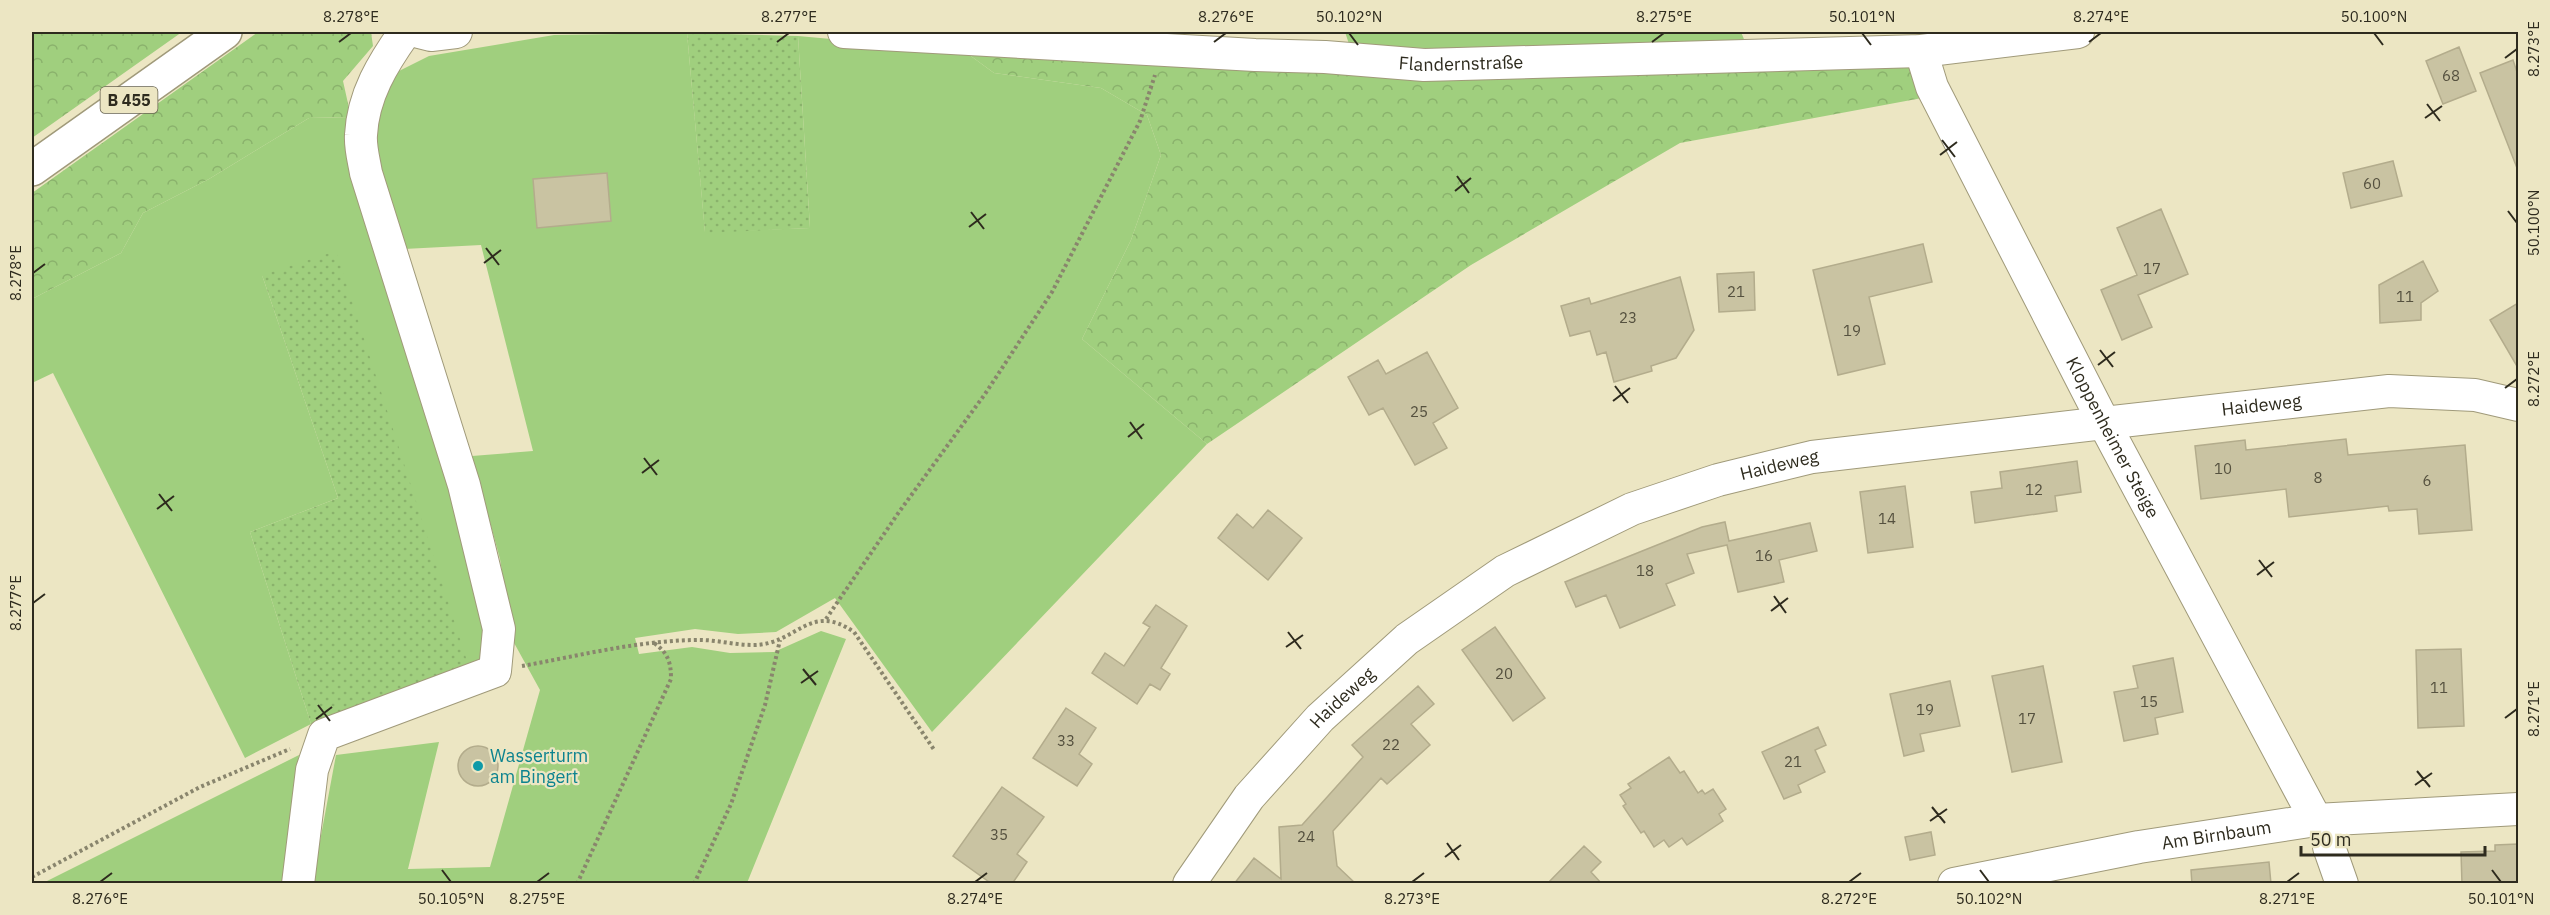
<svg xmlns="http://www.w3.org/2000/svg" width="2550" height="915" font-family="'IBM Plex Sans',sans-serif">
<defs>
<pattern id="forest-crowns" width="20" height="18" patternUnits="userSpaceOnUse" patternTransform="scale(1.5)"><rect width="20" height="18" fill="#a0cf7e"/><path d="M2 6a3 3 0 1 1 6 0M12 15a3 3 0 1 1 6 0" fill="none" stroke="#8ab26c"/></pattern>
<pattern id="garden-dots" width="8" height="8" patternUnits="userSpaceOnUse" patternTransform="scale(1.5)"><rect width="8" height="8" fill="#a0cf7e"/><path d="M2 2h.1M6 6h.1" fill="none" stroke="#8ab26c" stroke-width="1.8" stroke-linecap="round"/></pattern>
</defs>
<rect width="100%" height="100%" fill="#ece6c3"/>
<!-- green -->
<path fill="#a0cf7e" d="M 1345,32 L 1741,32 L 1746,44 L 1505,49 L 1350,47 Z
M 687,33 L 705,232 L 810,228 L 798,36 L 964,51 L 994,73 L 1101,88 L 1147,115 L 1161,155 L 1131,240 L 1082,339 L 1207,444 L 932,732 L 835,598 L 776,632 L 738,634 L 695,629 L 635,638 L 639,654 L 692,647 L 730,653 L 774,652 L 821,631 L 846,639 L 747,883 L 312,884 L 336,755 L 439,742 L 408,869 L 490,867 L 540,690 L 513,641 L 500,559 L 472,456 L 533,451 L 481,245 L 404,249 L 373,143 L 377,109 L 393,74 L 429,56 L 554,35 Z
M 351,117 L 465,518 L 489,660 L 469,667 L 262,275 L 338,498 L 250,532 L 311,724 L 245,758 L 53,373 L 32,383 L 32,299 L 121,253 L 143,213 L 209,179 L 309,118 Z
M 299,755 L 282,883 L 43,883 Z"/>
<!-- forest -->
<path fill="url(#forest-crowns)" d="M 32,32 L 182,32 L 32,138 Z
M 258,32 L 371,32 L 373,46 L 343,81 L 351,117 L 309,118 L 209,179 L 143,213 L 121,253 L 32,299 L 32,193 Z
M 964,51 L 1910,64 L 1922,98 L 1680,143 L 1471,265 L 1207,444 L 1082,339 L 1131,240 L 1161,155 L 1147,115 L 1101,88 L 994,73 Z"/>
<!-- garden -->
<path fill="url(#garden-dots)" d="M 687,33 L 798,36 L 810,228 L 705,233 Z
M 336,251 L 469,667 L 311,724 L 250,532 L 338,498 L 262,275 Z"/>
<!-- building -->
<path fill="#c9c3a2" stroke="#b3ac8c" stroke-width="1.5" d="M 2459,47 L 2476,91 L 2443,104 L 2426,61 Z
M 2513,60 L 2518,75 L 2517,168 L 2480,73 Z
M 2393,161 L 2402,196 L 2351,208 L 2343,173 Z
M 607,173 L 611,221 L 537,228 L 533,179 Z
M 2161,209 L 2188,274 L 2138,295 L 2152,327 L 2122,340 L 2101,290 L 2137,275 L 2117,228 Z
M 1923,244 L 1932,282 L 1869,297 L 1885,364 L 1838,375 L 1813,270 Z
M 2423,261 L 2438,291 L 2421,303 L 2421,320 L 2380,323 L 2379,285 Z
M 1754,272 L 1755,310 L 1719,312 L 1717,274 Z
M 1680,277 L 1694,330 L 1676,358 L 1651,366 L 1652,371 L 1614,382 L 1606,352 L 1597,355 L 1590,331 L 1570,336 L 1561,306 L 1589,298 L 1591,304 Z
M 2518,303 L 2518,368 L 2490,320 Z
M 1427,352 L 1458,408 L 1433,423 L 1447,448 L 1415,465 L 1383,408 L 1369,415 L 1348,377 L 1378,360 L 1386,374 Z
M 2346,439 L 2348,455 L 2465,445 L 2472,530 L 2419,534 L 2417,509 L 2389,511 L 2388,506 L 2289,517 L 2286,489 L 2201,499 L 2195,446 L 2245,440 L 2246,450 Z
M 2077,461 L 2081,492 L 2055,496 L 2057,511 L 1975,523 L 1971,492 L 2002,488 L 2000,472 Z
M 1905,486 L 1913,547 L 1868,553 L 1860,492 Z
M 1268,510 L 1302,538 L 1268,580 L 1218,538 L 1237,514 L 1253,528 Z
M 1725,522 L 1729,541 L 1810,523 L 1817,551 L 1779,560 L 1784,582 L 1738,592 L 1727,545 L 1687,554 L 1694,573 L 1666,584 L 1675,605 L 1620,628 L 1606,595 L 1576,607 L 1565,582 L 1702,527 Z
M 1156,605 L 1187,626 L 1161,668 L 1170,674 L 1160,690 L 1150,684 L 1137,704 L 1092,673 L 1105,653 L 1124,666 L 1150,627 L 1143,623 Z
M 1495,627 L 1545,698 L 1513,721 L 1462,650 Z
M 2461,649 L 2464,726 L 2418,728 L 2416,650 Z
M 2173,658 L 2183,712 L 2155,718 L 2158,734 L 2124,741 L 2114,692 L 2138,688 L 2133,666 Z
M 2043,666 L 2062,762 L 2012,772 L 1992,676 Z
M 1950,681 L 1960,726 L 1920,734 L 1924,751 L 1904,756 L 1890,694 Z
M 1418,686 L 1434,704 L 1411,724 L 1430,745 L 1387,784 L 1381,778 L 1333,831 L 1337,866 L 1356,884 L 1234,884 L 1254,858 L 1281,879 L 1279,827 L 1302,825 L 1363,757 L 1352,745 Z
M 1066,708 L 1096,728 L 1079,754 L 1092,764 L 1077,786 L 1033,758 Z
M 1818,727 L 1826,745 L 1815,750 L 1825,772 L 1798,785 L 1801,792 L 1784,799 L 1762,752 Z
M458 766a20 20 0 1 1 40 0a20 20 0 1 1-40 0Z
M 1669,757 L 1680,773 L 1684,771 L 1698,793 L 1702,790 L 1705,794 L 1713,789 L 1726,809 L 1719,814 L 1723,821 L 1687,845 L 1682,838 L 1669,847 L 1664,840 L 1654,847 L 1644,831 L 1641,833 L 1623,806 L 1626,804 L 1620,795 L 1631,788 L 1628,784 Z
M 1002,787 L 1044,817 L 1017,854 L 1027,862 L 1012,884 L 992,884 L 953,856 Z
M 1931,832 L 1935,855 L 1910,860 L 1905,837 Z
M 2518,844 L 2518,884 L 2462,884 L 2461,852 L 2495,851 L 2495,845 Z
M 1584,846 L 1601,862 L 1591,872 L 1602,884 L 1547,884 Z
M 2269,862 L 2271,884 L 2192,884 L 2191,870 Z"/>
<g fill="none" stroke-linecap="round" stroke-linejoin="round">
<!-- minor casing -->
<g stroke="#a09a7a" stroke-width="34">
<g id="minor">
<path d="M 419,32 L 431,35 L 456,32"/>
<path id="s1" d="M 844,32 L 1255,55 L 1325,57 L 1424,65 L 1921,51 L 2078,32"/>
<path id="s2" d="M 1921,51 L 1932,87 L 2104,423 L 2316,820"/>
<path d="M 2329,847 L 2342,884"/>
<path d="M 298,884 L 312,770 L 324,735 L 495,671 L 499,629 L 464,485 L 366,173 C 364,161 360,147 361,135 C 363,95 383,63 405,32"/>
<path id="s3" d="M 1189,884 L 1249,797 L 1320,718 L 1407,639 L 1505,571 L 1632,509 L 1718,480 L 1812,457 L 2104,423 L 2389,391 L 2475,395 L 2518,405"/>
<path id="s4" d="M 1954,884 L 2139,847 L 2316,820 L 2518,809"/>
</g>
</g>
<!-- major casing -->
<g stroke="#a09a7a" stroke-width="36">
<path id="major" d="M 32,169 L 225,32"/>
</g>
<!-- path -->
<path stroke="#89856d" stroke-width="4" stroke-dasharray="3 3" stroke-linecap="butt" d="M 826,619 L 899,512 L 985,394 L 1052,292 L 1140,121 L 1155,75
M 522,666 C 578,656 636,641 694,640 C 714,639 733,645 753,645 C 797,645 809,601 854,632 L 935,751
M 32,877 L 200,787 L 290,749
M 577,884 L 671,679 C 671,662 668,653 654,643
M 694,884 L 731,804 L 765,705 L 780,640"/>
<!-- minor -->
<use href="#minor" stroke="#fff" stroke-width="32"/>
<!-- major -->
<use href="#major" stroke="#fff" stroke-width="33"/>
</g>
<!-- ticks -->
<path fill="none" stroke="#2e2b1e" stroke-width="2" d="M 1349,33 L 1358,45M 1862,33 L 1871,45M 2374,33 L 2383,45M 339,42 L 351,33M 777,42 L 789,33M 1214,42 L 1226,33M 1652,42 L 1664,33M 2089,42 L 2101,33M 2505,58 L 2517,49M 2427,104 L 2440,121M 2425,118 L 2442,106M 1942,140 L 1955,157M 1940,155 L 1957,142M 1457,176 L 1469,193M 1455,191 L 1471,178M 2508,211 L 2517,223M 971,212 L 984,229M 969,227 L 986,214M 486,248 L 499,265M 484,263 L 501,250M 33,273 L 45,264M 2100,350 L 2113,367M 2098,365 L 2115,352M 1615,386 L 1628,403M 2505,388 L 2517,379M 1613,401 L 1630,388M 1130,422 L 1142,439M 1128,437 L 1144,424M 644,458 L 657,475M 642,473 L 659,460M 159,494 L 172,511M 157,509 L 174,496M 2259,560 L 2272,577M 2257,575 L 2274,562M 1774,596 L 1786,613M 33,603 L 45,594M 1771,611 L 1788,598M 1288,632 L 1301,649M 1286,647 L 1303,635M 803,669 L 816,685M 801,683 L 818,671M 318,705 L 330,721M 2505,718 L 2517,709M 316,719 L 332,707M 2417,771 L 2430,787M 2415,785 L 2432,773M 1932,807 L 1945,823M 1930,821 L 1947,809M 1447,843 L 1459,860M 1445,857 L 1461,845M 442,870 L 451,882M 1980,870 L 1989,882M 2492,870 L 2501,882M 100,882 L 112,873M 537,882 L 549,873M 975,882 L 987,873M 1412,882 L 1424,873M 1849,882 L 1861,873M 2287,882 L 2299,873"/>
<!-- markers -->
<circle fill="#0f9aa8" stroke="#ece6c3" stroke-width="2" cx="478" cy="766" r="6"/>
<g text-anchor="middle" stroke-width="4.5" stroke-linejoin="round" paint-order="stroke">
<!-- number labels -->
<g font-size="15" fill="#55513f">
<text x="2451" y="81">68</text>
<text x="2372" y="189">60</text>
<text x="2152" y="274">17</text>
<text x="1736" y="297">21</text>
<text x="2405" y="302">11</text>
<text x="1628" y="323">23</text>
<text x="1852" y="336">19</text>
<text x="1419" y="417">25</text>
<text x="2223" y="474">10</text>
<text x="2318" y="483">8</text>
<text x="2427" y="486">6</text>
<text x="2034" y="495">12</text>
<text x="1887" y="524">14</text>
<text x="1764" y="561">16</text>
<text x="1645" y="576">18</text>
<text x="1504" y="679">20</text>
<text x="2439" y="693">11</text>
<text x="2149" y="707">15</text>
<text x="1925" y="715">19</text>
<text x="2027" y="724">17</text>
<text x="1066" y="746">33</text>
<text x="1391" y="750">22</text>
<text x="1793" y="767">21</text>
<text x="999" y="840">35</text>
<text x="1306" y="842">24</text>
</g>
<!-- shield labels -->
<rect fill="#ece6c3" stroke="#676350" stroke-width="1.5" x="100.5" y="87" width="57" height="26" rx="4.5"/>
<g font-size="16" font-weight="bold" fill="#2e2b1e">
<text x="129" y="106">B 455</text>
</g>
<!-- street labels -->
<g font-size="18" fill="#2e2b1e" stroke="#ece6c3">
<text dy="6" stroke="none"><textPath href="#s1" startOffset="618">Flandernstraße</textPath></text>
<text dy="6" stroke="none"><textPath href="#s3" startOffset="1230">Haideweg</textPath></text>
<text dy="6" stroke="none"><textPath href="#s2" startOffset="432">Kloppenheimer Steige</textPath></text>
<text dy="6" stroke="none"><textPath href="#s3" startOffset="744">Haideweg</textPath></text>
<text dy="6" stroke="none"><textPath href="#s3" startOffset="242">Haideweg</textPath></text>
<text dy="6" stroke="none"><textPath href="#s4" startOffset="267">Am Birnbaum</textPath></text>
</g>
<!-- culture labels -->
<g font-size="18" fill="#0d838f" stroke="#ece6c3" text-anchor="start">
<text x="490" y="762">Wasserturm<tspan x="490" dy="21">am Bingert</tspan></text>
</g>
</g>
<!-- border -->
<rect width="2550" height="915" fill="none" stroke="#ece6c3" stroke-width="66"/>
<!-- scale -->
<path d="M2301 846v9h184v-9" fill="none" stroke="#2e2b1e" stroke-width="3"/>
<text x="2310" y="846" font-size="18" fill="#2e2b1e" stroke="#ece6c3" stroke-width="4.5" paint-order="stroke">50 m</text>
<rect x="33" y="33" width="2484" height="849" fill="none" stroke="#2e2b1e" stroke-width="2"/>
<g font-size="15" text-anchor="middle" fill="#2e2b1e">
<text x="351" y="22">8.278°E</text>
<text x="789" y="22">8.277°E</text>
<text x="1226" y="22">8.276°E</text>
<text x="1349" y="22">50.102°N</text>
<text x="1664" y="22">8.275°E</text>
<text x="1862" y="22">50.101°N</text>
<text x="2101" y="22">8.274°E</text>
<text x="2374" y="22">50.100°N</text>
<text transform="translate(2534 49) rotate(-90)" y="5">8.273°E</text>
<text transform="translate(2534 223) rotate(-90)" y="5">50.100°N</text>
<text transform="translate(16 273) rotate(-90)" y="5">8.278°E</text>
<text transform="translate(2534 379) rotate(-90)" y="5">8.272°E</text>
<text transform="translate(16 603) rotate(-90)" y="5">8.277°E</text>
<text transform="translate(2534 709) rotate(-90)" y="5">8.271°E</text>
<text x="100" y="904">8.276°E</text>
<text x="451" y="904">50.105°N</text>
<text x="537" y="904">8.275°E</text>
<text x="975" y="904">8.274°E</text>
<text x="1412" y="904">8.273°E</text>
<text x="1849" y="904">8.272°E</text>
<text x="1989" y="904">50.102°N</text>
<text x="2287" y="904">8.271°E</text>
<text x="2501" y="904">50.101°N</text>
</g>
</svg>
